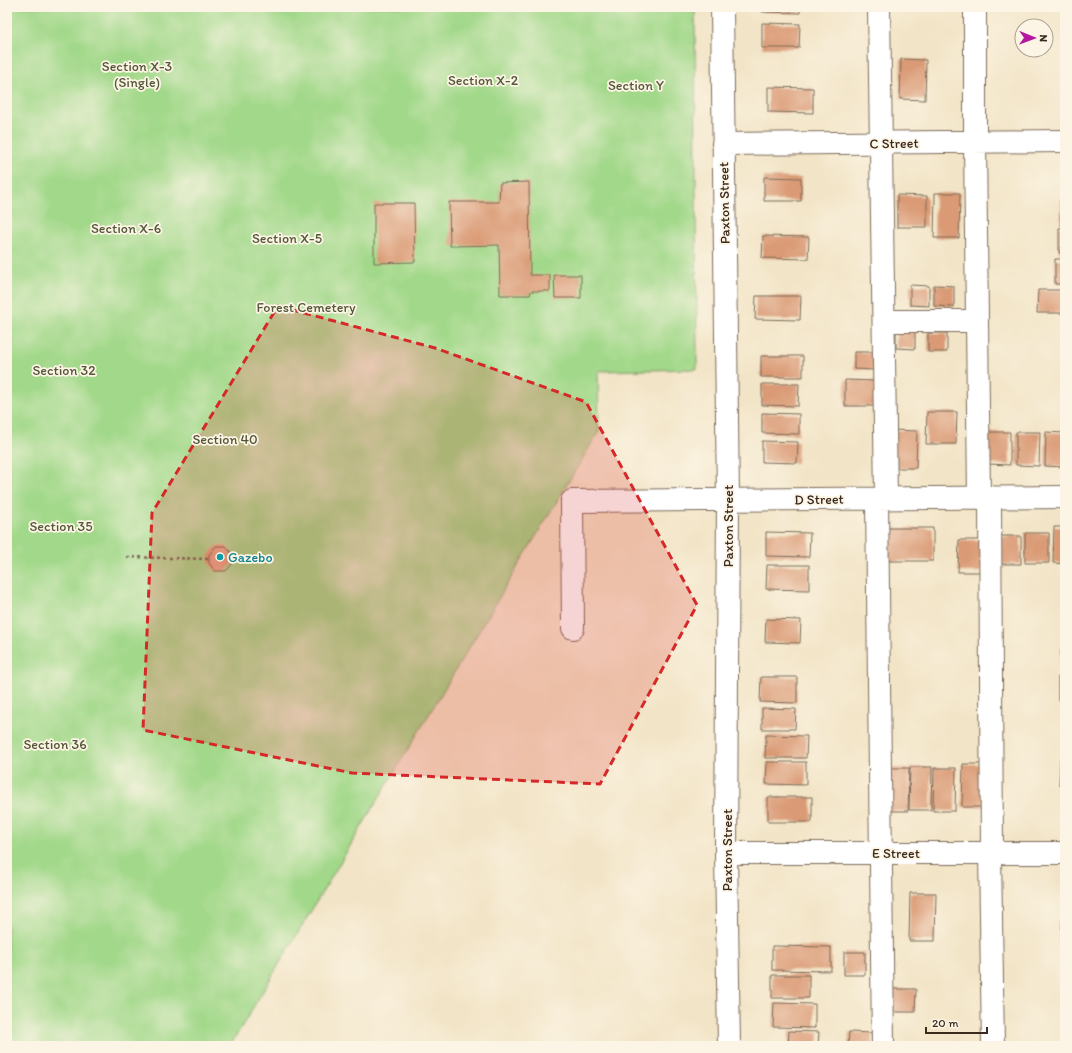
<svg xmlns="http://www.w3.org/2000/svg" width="1072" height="1053" font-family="Itim,sans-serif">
<rect width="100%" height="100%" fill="#fcf5e5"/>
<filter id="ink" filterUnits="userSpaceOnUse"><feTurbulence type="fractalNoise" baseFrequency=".025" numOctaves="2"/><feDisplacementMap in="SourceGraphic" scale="8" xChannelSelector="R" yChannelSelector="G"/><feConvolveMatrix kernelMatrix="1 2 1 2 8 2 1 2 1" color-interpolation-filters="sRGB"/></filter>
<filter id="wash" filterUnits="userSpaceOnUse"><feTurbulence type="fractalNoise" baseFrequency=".012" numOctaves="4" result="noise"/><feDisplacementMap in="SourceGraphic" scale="16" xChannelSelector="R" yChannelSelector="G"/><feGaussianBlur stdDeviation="0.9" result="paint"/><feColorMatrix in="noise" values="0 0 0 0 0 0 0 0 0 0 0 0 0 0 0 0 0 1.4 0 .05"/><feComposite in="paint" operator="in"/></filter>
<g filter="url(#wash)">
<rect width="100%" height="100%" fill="#f2e4c6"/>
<!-- green -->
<path fill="#a1d889" stroke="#6e8154" d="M 7,7 L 695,7 L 697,369 L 598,371 L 599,431 L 230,1046 L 7,1046 Z"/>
<g id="blocks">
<!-- building -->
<path fill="#da9a74" d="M 762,7 L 800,7 L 800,13 L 762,12 Z
M 762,23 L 800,24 L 799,48 L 762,48 Z
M 901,59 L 926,60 L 925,100 L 900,99 Z
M 768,87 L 813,88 L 813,113 L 768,112 Z
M 764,177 L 801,178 L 801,201 L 764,201 Z
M 529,182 L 530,275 L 550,275 L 550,291 L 531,291 L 530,295 L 500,295 L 499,245 L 450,246 L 449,202 L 499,202 L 500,183 Z
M 935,193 L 960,193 L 959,238 L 934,238 Z
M 897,195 L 927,196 L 927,227 L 897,227 Z
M 1061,200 L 1065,200 L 1065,225 L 1061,225 Z
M 374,203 L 414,203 L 415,262 L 374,263 Z
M 1059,228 L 1065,228 L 1065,253 L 1059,253 Z
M 763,236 L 809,237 L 808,259 L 762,258 Z
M 1055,259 L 1065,259 L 1065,284 L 1055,284 Z
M 554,275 L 581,275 L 581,298 L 555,298 Z
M 910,285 L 929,286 L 929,306 L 910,305 Z
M 934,285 L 954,286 L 954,307 L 934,306 Z
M 1038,290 L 1065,290 L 1065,313 L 1037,313 Z
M 756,296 L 801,296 L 800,320 L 755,319 Z
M 896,329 L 915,329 L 915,349 L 896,348 Z
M 928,333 L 947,333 L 947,352 L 928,352 Z
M 854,352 L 874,352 L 874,370 L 854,369 Z
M 1063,352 L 1065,352 L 1065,372 L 1063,372 Z
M 761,356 L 803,356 L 803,377 L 761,377 Z
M 845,380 L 875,381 L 875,406 L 845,406 Z
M 762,384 L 799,384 L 798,406 L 762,405 Z
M 927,412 L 957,412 L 956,444 L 926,444 Z
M 762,413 L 799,414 L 799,434 L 762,433 Z
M 893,430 L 917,431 L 916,468 L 893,468 Z
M 988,432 L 1010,432 L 1010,465 L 987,464 Z
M 1016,432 L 1040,432 L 1039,466 L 1016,465 Z
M 1046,432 L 1065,433 L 1065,467 L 1045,466 Z
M 762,441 L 798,442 L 797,463 L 762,462 Z
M 1054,527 L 1065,527 L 1065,564 L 1053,563 Z
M 887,528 L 933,528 L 933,561 L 886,561 Z
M 766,532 L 810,533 L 809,557 L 766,556 Z
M 1025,533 L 1049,533 L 1049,563 L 1025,563 Z
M 997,536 L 1021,536 L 1021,564 L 996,564 Z
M 959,540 L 983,540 L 982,572 L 958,572 Z
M 216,546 L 226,546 L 232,554 L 232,564 L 226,571 L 215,571 L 209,563 L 209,555 Z
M 767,565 L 809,565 L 809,590 L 766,589 Z
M 766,619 L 801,620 L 800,643 L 765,642 Z
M 1061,649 L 1065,649 L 1065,672 L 1061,672 Z
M 761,677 L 797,677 L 797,703 L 760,702 Z
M 1058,677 L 1065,677 L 1065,701 L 1058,700 Z
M 762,708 L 796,709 L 795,729 L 762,729 Z
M 766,735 L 807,736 L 806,758 L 765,758 Z
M 1060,758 L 1065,758 L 1065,786 L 1059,785 Z
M 767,762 L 806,762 L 806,785 L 766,784 Z
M 963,764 L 985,764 L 984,807 L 962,807 Z
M 910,767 L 932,767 L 931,810 L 909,810 Z
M 887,768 L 909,768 L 908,811 L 886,811 Z
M 934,768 L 956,768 L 955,811 L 933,811 Z
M 768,797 L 812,797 L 812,822 L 768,822 Z
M 910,893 L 936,893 L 935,941 L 909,941 Z
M 1062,920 L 1065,920 L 1065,945 L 1061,945 Z
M 772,946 L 831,947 L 831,971 L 772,970 Z
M 844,952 L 865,952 L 865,975 L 844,975 Z
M 772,975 L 809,975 L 809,998 L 772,998 Z
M 891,989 L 916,989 L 915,1012 L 891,1012 Z
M 774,1003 L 815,1004 L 815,1028 L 773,1027 Z
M 789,1031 L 819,1032 L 818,1046 L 788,1046 Z
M 849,1032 L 872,1033 L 872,1046 L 848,1046 Z"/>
</g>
</g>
<g filter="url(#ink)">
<use href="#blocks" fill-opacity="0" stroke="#7b6b59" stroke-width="1"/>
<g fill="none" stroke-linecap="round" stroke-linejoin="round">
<!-- minor casing -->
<g stroke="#7b6b59" stroke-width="24">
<path id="minor" d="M 722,7 L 728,500 L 726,853 L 729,1046
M 879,7 L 886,498
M 975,7 L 975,142 L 979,498
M 723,144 L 1065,141
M 884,321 L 977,321
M 990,497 L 992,853
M 877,499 L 883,1046
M 573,628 L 572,501 L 1065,497
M 726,853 L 1065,853
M 990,853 L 993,1046"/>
</g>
<!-- path -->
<path stroke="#7b6b59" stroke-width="2.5" stroke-dasharray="3 3" stroke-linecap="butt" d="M 127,557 L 209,559"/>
<!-- minor -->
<use href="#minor" stroke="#fff" stroke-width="22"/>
</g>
</g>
<!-- marked area -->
<path fill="#d62828" fill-opacity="0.2" stroke="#d62828" stroke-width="3" stroke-dasharray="8 5" stroke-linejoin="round" d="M 278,306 L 435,348 L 586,402 L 697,605 L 600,784 L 352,773 L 143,730 L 152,513 Z"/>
<!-- markers -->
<circle fill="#0f9aa8" stroke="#fcf5e5" stroke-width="1.5" cx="220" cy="557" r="4"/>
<g text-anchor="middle" stroke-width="3.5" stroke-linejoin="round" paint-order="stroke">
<!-- park labels -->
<g font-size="14" fill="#545639" stroke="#fcf5e5">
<text x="137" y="71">Section X-3<tspan x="137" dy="16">(Single)</tspan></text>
<text x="483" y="85">Section X-2</text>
<text x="636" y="90">Section Y</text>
<text x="126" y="233">Section X-6</text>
<text x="287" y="243">Section X-5</text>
<text x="306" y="312">Forest Cemetery</text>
<text x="64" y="375">Section 32</text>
<text x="225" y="444">Section 40</text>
<text x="61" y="531">Section 35</text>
<text x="55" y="749">Section 36</text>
</g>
<!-- street labels -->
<g font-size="14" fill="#3b2a1e" stroke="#fcf5e5">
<text transform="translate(894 143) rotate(-1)" y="5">C Street</text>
<text transform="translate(724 203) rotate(-91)" y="5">Paxton Street</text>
<text transform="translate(819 499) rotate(-1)" y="5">D Street</text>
<text transform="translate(728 526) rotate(-90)" y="5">Paxton Street</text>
<text transform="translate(727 850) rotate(-90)" y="5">Paxton Street</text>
<text x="896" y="858">E Street</text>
</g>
<!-- culture labels -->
<g font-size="14" fill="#0d838f" stroke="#fcf5e5" text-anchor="start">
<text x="228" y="562">Gazebo</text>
</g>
</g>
<!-- margin -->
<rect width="1072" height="1053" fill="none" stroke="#fcf5e5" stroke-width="24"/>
<!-- north arrow -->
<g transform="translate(1034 38) rotate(91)"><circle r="19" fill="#fcf5e5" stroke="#afa495"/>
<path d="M0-3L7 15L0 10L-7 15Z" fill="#b5179e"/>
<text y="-6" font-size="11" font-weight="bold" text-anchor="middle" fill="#3b2a1e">N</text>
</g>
<!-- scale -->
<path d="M926 1027v6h61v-6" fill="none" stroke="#3b2a1e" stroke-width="2"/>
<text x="932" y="1027" font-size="12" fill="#3b2a1e" stroke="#fcf5e5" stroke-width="3" paint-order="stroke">20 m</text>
</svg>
